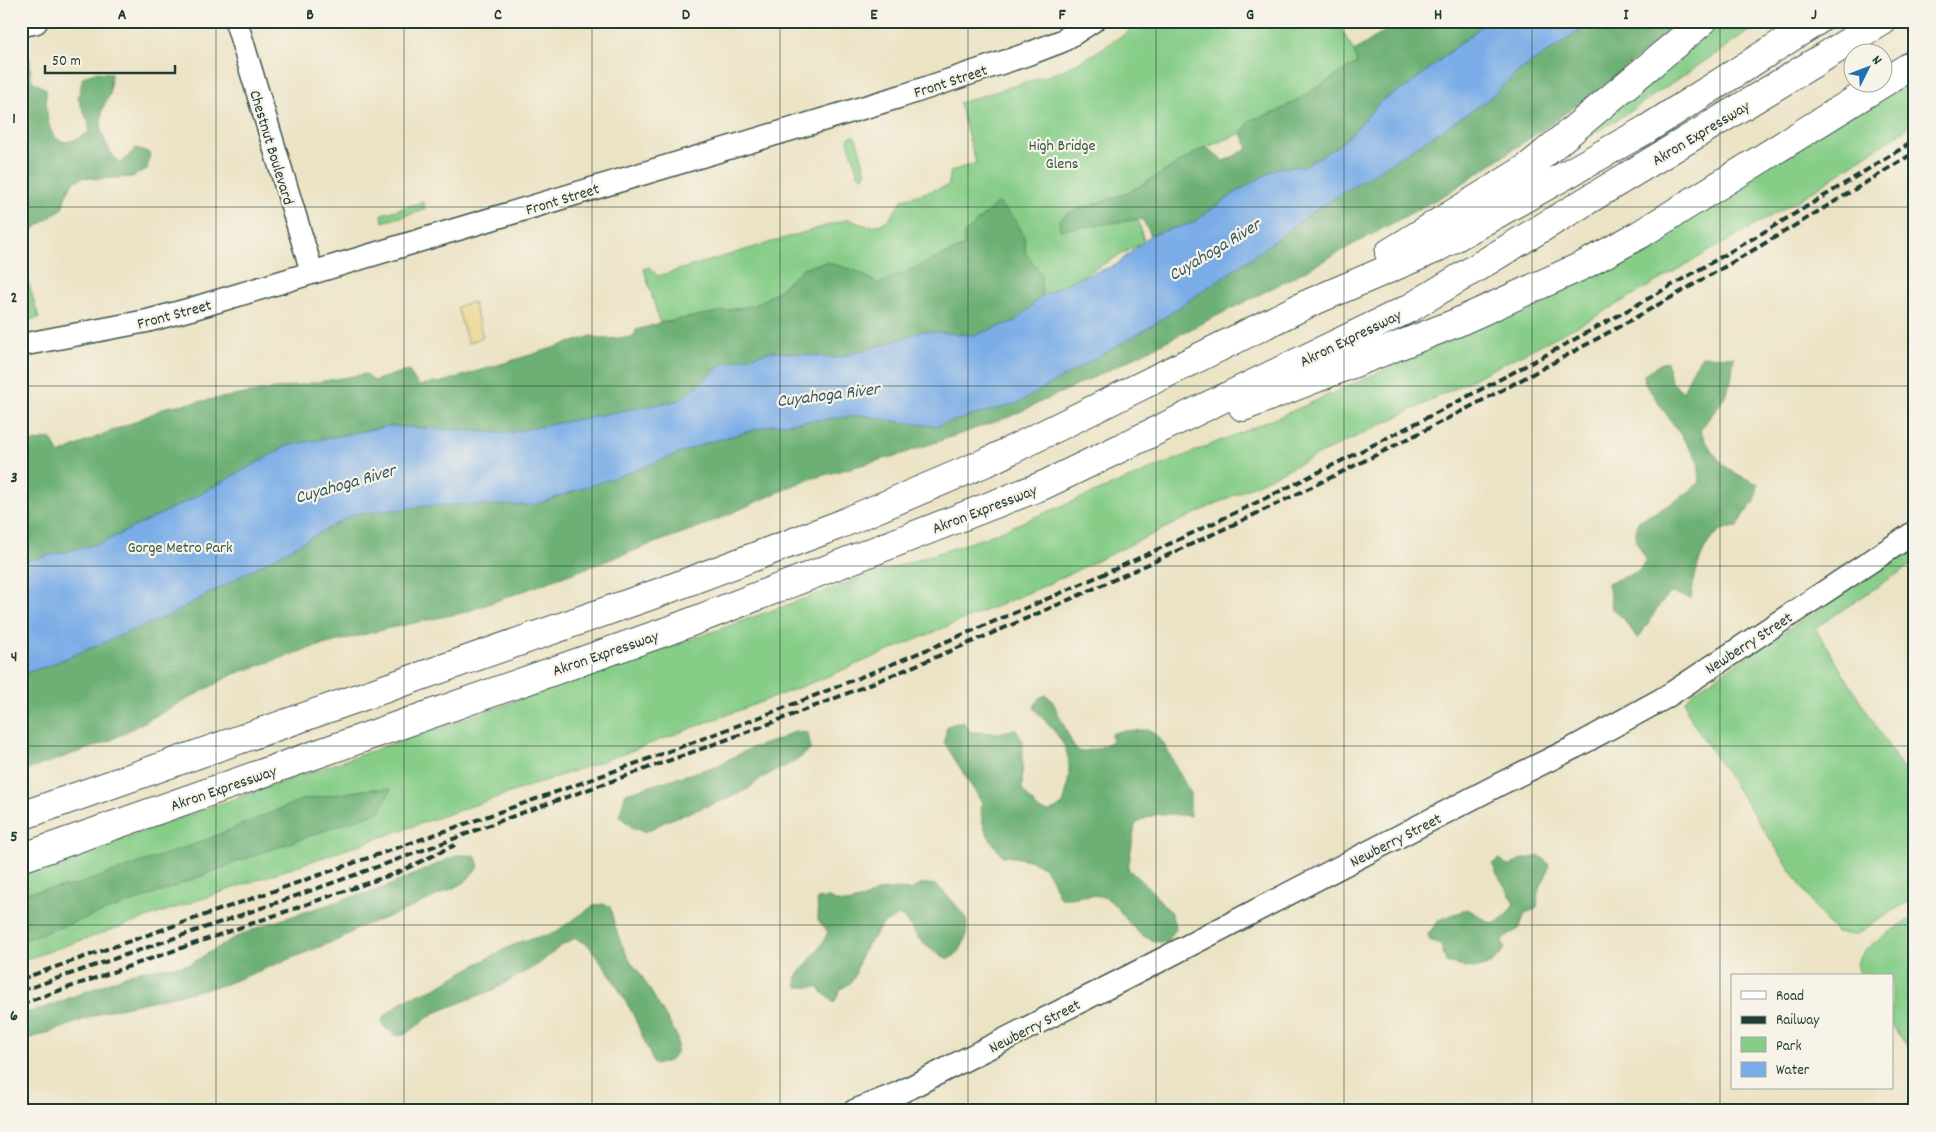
<svg xmlns="http://www.w3.org/2000/svg" width="1936" height="1132" font-family="Dekko,sans-serif">
<rect width="100%" height="100%" fill="#f7f3e8"/>
<filter id="ink" filterUnits="userSpaceOnUse"><feTurbulence type="fractalNoise" baseFrequency=".02" numOctaves="2"/><feDisplacementMap in="SourceGraphic" scale="10" xChannelSelector="R" yChannelSelector="G"/><feConvolveMatrix kernelMatrix="1 2 1 2 8 2 1 2 1" color-interpolation-filters="sRGB"/></filter>
<filter id="wash" filterUnits="userSpaceOnUse"><feTurbulence type="fractalNoise" baseFrequency=".0096" numOctaves="4" result="noise"/><feDisplacementMap in="SourceGraphic" scale="20" xChannelSelector="R" yChannelSelector="G"/><feGaussianBlur stdDeviation="1.12" result="paint"/><feColorMatrix in="noise" values="0 0 0 0 0 0 0 0 0 0 0 0 0 0 0 0 0 1.4 0 .05"/><feComposite in="paint" operator="in"/></filter>
<g filter="url(#wash)">
<rect width="100%" height="100%" fill="#ece3c5"/>
<!-- green -->
<path fill="#86cd88" stroke="#52855e" d="M 1145,21 L 1336,21 L 1354,51 L 1357,63 L 1277,112 L 1250,120 L 1242,133 L 1202,149 L 1131,191 L 1144,242 L 1036,301 L 964,246 L 879,285 L 854,270 L 803,269 L 779,290 L 756,305 L 660,323 L 644,269 L 649,267 L 658,276 L 849,219 C 862,226 878,230 889,218 C 895,213 898,205 903,199 L 948,186 L 951,171 L 976,163 L 959,103 L 1059,72 L 1092,55 Z
M 1717,21 L 1765,21 L 1618,119 L 1575,145 Z
M 1915,77 L 1915,123 L 1802,198 L 1595,317 L 1420,406 L 1042,587 L 814,682 L 620,755 L 21,961 L 21,873 L 665,649 L 864,577 L 984,538 L 1288,413 L 1520,309 Z
M 854,136 L 856,138 L 866,172 L 863,177 L 858,174 L 848,141 L 849,137 Z
M 423,202 L 425,210 L 383,222 L 382,214 Z
M 21,257 L 39,318 L 21,321 Z
M 1915,546 L 1915,562 L 1815,628 L 1915,789 L 1915,897 L 1855,935 L 1836,933 L 1817,910 L 1688,715 L 1685,700 L 1696,690 Z
M 1915,916 L 1915,1057 L 1892,1025 L 1892,976 L 1862,976 C 1859,972 1856,966 1858,961 C 1861,949 1903,923 1915,916 Z"/>
<!-- forest -->
<path fill="#6cb074" stroke="#467654" d="M 1401,21 L 1487,21 L 1408,86 L 1382,100 L 1354,131 L 1338,146 L 1304,166 L 1277,168 L 1235,193 L 1193,223 L 1151,235 L 1142,219 L 1060,230 L 1059,220 L 1068,213 L 1130,192 L 1202,149 L 1206,147 L 1224,161 L 1248,149 L 1242,133 L 1250,120 L 1277,112 L 1357,63 L 1354,51 Z
M 1595,21 L 1682,21 L 1600,89 L 1542,130 L 1448,193 L 1288,280 L 1107,371 L 1009,417 L 902,454 L 806,480 L 707,524 L 466,612 L 390,628 L 311,648 L 234,674 L 107,742 L 21,772 L 21,674 L 47,666 L 168,616 L 354,514 L 439,505 L 707,443 L 772,425 L 863,415 L 899,422 L 1150,327 L 1251,258 L 1317,209 L 1419,145 L 1486,101 L 1519,71 Z
M 21,48 C 34,55 28,70 32,81 L 46,89 C 46,121 48,160 89,132 L 89,124 L 78,98 L 83,77 L 97,72 L 111,73 L 110,94 L 102,109 L 101,131 L 109,150 L 120,164 L 136,148 L 150,153 L 147,169 L 132,177 L 97,179 L 84,177 L 73,182 L 66,195 L 62,209 L 21,238 L 21,156 L 27,152 L 21,144 Z
M 998,202 L 1017,222 L 1024,236 L 1026,254 L 1041,274 L 1042,296 L 1016,321 L 975,335 L 922,331 L 886,344 L 835,358 L 772,351 L 723,364 L 680,400 L 506,433 L 389,426 L 287,446 L 197,496 L 102,543 L 21,562 L 21,445 L 50,438 L 60,454 C 94,436 132,425 166,407 L 366,374 L 374,381 L 408,370 L 419,386 L 435,382 L 439,383 L 592,336 L 606,339 L 634,337 L 636,330 L 660,323 L 756,305 L 779,290 L 803,268 L 826,262 L 854,270 L 879,284 L 964,246 L 964,234 Z
M 1702,356 L 1734,357 L 1731,381 L 1723,400 L 1700,430 C 1716,461 1725,470 1758,484 L 1755,502 L 1743,515 L 1738,527 C 1733,528 1726,528 1722,530 C 1701,541 1694,578 1691,598 L 1671,593 L 1660,604 L 1638,639 L 1622,617 L 1612,609 L 1608,583 L 1639,571 L 1646,559 L 1635,539 L 1638,521 C 1660,510 1681,500 1700,482 L 1698,460 L 1645,383 L 1644,375 L 1660,364 L 1667,361 L 1671,381 L 1683,392 L 1692,371 Z
M 1046,695 L 1052,700 L 1074,747 L 1081,752 L 1099,748 L 1112,741 L 1111,734 L 1121,731 L 1150,730 L 1163,742 L 1190,793 L 1190,816 C 1168,814 1154,810 1135,825 L 1128,869 L 1150,889 L 1171,913 L 1176,929 L 1166,943 C 1143,941 1133,929 1120,911 C 1115,906 1112,901 1106,898 C 1090,891 1075,900 1060,898 C 1056,891 1054,883 1050,876 C 1043,860 1018,857 1003,856 C 990,841 978,823 982,803 L 944,742 L 947,726 L 963,721 L 970,732 L 998,733 L 1015,729 L 1023,741 L 1022,790 L 1039,810 L 1049,812 L 1063,805 C 1068,785 1074,762 1062,742 C 1055,730 1043,720 1034,708 L 1039,698 Z
M 794,731 L 808,733 L 811,749 L 796,761 L 761,778 L 748,789 L 729,798 L 666,821 L 645,832 L 633,828 L 619,816 L 626,793 L 716,766 L 751,748 L 778,740 Z
M 370,789 L 391,789 L 380,811 L 236,862 L 166,890 L 21,941 L 21,893 L 76,885 L 198,843 L 301,800 Z
M 458,855 L 475,855 L 479,866 L 464,883 L 402,912 L 360,927 L 340,939 L 223,985 L 106,1011 L 57,1030 L 21,1041 L 21,1014 L 44,1008 L 138,971 L 190,964 L 232,939 L 259,927 L 345,899 L 384,888 Z
M 1541,856 L 1549,865 C 1548,876 1541,882 1538,893 C 1537,898 1539,903 1536,909 L 1525,913 L 1519,929 L 1510,934 L 1502,940 L 1505,949 C 1488,973 1471,970 1446,962 L 1441,945 C 1433,943 1429,943 1428,934 L 1439,920 L 1467,909 C 1477,913 1483,920 1493,924 C 1503,919 1509,913 1514,903 C 1508,889 1498,878 1492,864 L 1500,859 L 1507,865 L 1511,866 L 1518,860 Z
M 923,884 C 926,884 932,884 935,885 C 942,888 964,913 966,920 C 969,934 962,956 947,959 C 939,954 930,950 923,943 C 913,934 911,922 899,915 L 883,924 L 869,943 L 861,955 L 854,978 L 850,983 L 840,990 L 834,1003 L 817,987 L 797,987 L 796,978 L 822,944 L 828,932 L 818,920 L 817,899 L 829,898 L 841,903 L 847,903 L 866,898 L 878,891 L 896,889 L 910,890 Z
M 602,904 L 610,906 C 615,930 623,955 640,973 L 677,1036 C 679,1055 674,1063 654,1064 L 633,1014 L 608,971 L 588,945 L 575,938 L 558,948 L 539,964 L 493,990 L 434,1013 L 409,1032 L 398,1036 L 386,1029 L 382,1023 L 384,1016 L 403,1001 L 437,987 L 464,971 L 509,947 L 523,941 L 554,933 L 593,906 Z"/>
<!-- sand -->
<path fill="#eeda9e" stroke="#868c69" d="M 473,302 L 483,337 L 468,343 L 457,307 Z"/>
<!-- water -->
<path fill="#7aade7" stroke="#4c758e" d="M 1595,21 L 1519,71 L 1486,101 L 1419,145 L 1317,209 L 1251,258 L 1150,327 L 1018,403 L 935,426 L 899,422 L 863,415 L 772,425 L 706,443 L 636,470 L 534,505 L 439,505 L 354,514 L 168,616 L 47,666 L 21,674 L 21,562 L 102,543 L 197,496 L 287,446 L 389,426 L 506,433 L 680,400 L 723,364 L 772,351 L 835,358 L 886,344 L 922,331 L 975,335 L 1016,321 L 1042,296 L 1073,280 L 1116,265 L 1151,235 L 1193,223 L 1235,193 L 1277,168 L 1304,166 L 1338,146 L 1354,131 L 1382,100 L 1408,86 L 1487,22 Z"/>
</g>
<g filter="url(#ink)">
<g fill="none" stroke-linecap="round" stroke-linejoin="round">
<!-- tertiary casing -->
<g stroke="#3e564a" stroke-width="25">
<path id="tertiary" d="M 236,21 L 312,272
M 21,345 L 147,321 L 191,309 L 902,96 L 1028,54 L 1062,41 L 1093,21
M 854,1111 L 899,1093 L 1130,976 L 1500,784 L 1575,747 L 1666,697 L 1915,532"/>
</g>
<!-- secondary casing -->
<g stroke="#3e564a" stroke-width="28">
<path id="secondary" d="M 21,24 L 35,21"/>
</g>
<!-- motorway casing -->
<g stroke="#3e564a" stroke-width="30">
<path id="motorway" d="M 1389,253 L 1527,168 L 1703,21
M 1243,407 L 1456,323 L 1584,265 L 1639,235 L 1915,63
M 21,816 L 658,593 L 836,526 L 989,461 L 1307,304 L 1433,250 L 1647,129 L 1817,21
M 21,858 L 673,629 L 1044,485 L 1410,308 L 1883,21"/>
</g>
<!-- tertiary -->
<use href="#tertiary" stroke="#fff" stroke-width="22"/>
<!-- secondary -->
<use href="#secondary" stroke="#fff" stroke-width="25"/>
<!-- motorway -->
<use href="#motorway" stroke="#fff" stroke-width="28"/>
<!-- rail -->
<path stroke="#1f3d34" stroke-width="4" stroke-dasharray="8 4" stroke-linecap="butt" d="M 21,979 C 156,932 291,885 425,838 C 579,784 734,730 885,667 C 962,635 1039,603 1115,569 C 1390,443 1659,301 1915,140
M 21,991 C 153,945 285,901 415,853 C 455,839 493,823 533,809 C 651,767 769,726 885,678 C 1242,532 1588,357 1915,152
M 21,1004 L 399,872 L 455,845"/>
</g>
</g>
<!-- grid -->
<path fill="none" stroke="#1f3d34" stroke-width="1" stroke-opacity="0.55" d="M 216,21 L 216,1111M 404,21 L 404,1111M 592,21 L 592,1111M 780,21 L 780,1111M 968,21 L 968,1111M 1156,21 L 1156,1111M 1344,21 L 1344,1111M 1532,21 L 1532,1111M 1720,21 L 1720,1111M 21,207 L 1915,207M 21,386 L 1915,386M 21,566 L 1915,566M 21,746 L 1915,746M 21,925 L 1915,925"/>
<g text-anchor="middle" stroke-width="4.5" stroke-linejoin="round" paint-order="stroke">
<!-- street labels -->
<g font-size="16" fill="#1f3d34" stroke="#f7f3e8">
<text transform="translate(950 80) rotate(-18)" y="6">Front Street</text>
<text transform="translate(1700 132) rotate(-31)" y="6">Akron Expressway</text>
<text transform="translate(273 147) rotate(73)" y="6">Chestnut Boulevard</text>
<text transform="translate(562 198) rotate(-17)" y="6">Front Street</text>
<text transform="translate(174 313) rotate(-15)" y="6">Front Street</text>
<text transform="translate(1350 337) rotate(-26)" y="6">Akron Expressway</text>
<text transform="translate(984 508) rotate(-21)" y="6">Akron Expressway</text>
<text transform="translate(1748 642) rotate(-33)" y="6">Newberry Street</text>
<text transform="translate(605 652) rotate(-19)" y="6">Akron Expressway</text>
<text transform="translate(223 787) rotate(-19)" y="6">Akron Expressway</text>
<text transform="translate(1395 839) rotate(-27)" y="6">Newberry Street</text>
<text transform="translate(1034 1025) rotate(-27)" y="6">Newberry Street</text>
</g>
<!-- park labels -->
<g font-size="16" fill="#345a45" stroke="#f7f3e8">
<text x="1062" y="150">High Bridge<tspan x="1062" dy="18">Glens</tspan></text>
<text x="180" y="552">Gorge Metro Park</text>
</g>
<!-- water labels -->
<g font-size="18" font-style="italic" fill="#365961" stroke="#f7f3e8">
<text transform="translate(1214 249) rotate(-31)" y="6">Cuyahoga River</text>
<text transform="translate(828 394) rotate(-7)" y="6">Cuyahoga River</text>
<text transform="translate(345 483) rotate(-16)" y="6">Cuyahoga River</text>
</g>
</g>
<!-- margin -->
<rect width="1936" height="1132" fill="none" stroke="#f7f3e8" stroke-width="55"/>
<!-- legend -->
<rect x="1731" y="974" width="162" height="115" fill="#f7f3e8" stroke="#a1aaa0"/>
<rect x="1741" y="991" width="25" height="8" fill="#ffffff" stroke="#a1aaa0"/>
<text x="1776" y="1000" font-size="15" fill="#1f3d34">Road</text>
<rect x="1741" y="1016" width="25" height="8" fill="#1f3d34" stroke="#a1aaa0"/>
<text x="1776" y="1024" font-size="15" fill="#1f3d34">Railway</text>
<rect x="1741" y="1037" width="25" height="15" fill="#86cd88" stroke="#a1aaa0"/>
<text x="1776" y="1050" font-size="15" fill="#1f3d34">Park</text>
<rect x="1741" y="1062" width="25" height="15" fill="#7aade7" stroke="#a1aaa0"/>
<text x="1776" y="1074" font-size="15" fill="#1f3d34">Water</text>
<!-- north arrow -->
<g transform="translate(1868 68) rotate(48)"><circle r="24" fill="#f7f3e8" stroke="#a1aaa0"/>
<path d="M0-4L9 19L0 12L-9 19Z" fill="#1f6fb2"/>
<text y="-8" font-size="14" font-weight="bold" text-anchor="middle" fill="#1f3d34">N</text>
</g>
<!-- scale -->
<path d="M45 65v8h130v-8" fill="none" stroke="#1f3d34" stroke-width="2.5"/>
<text x="52" y="65" font-size="15" fill="#1f3d34" stroke="#f7f3e8" stroke-width="4" paint-order="stroke">50 m</text>
<rect x="28" y="28" width="1880" height="1076" fill="none" stroke="#1f3d34" stroke-width="2"/>
<g font-size="16" text-anchor="middle" font-weight="bold" fill="#1f3d34">
<text x="122" y="19">A</text>
<text x="310" y="19">B</text>
<text x="498" y="19">C</text>
<text x="686" y="19">D</text>
<text x="874" y="19">E</text>
<text x="1062" y="19">F</text>
<text x="1250" y="19">G</text>
<text x="1438" y="19">H</text>
<text x="1626" y="19">I</text>
<text x="1814" y="19">J</text>
<text x="14" y="123">1</text>
<text x="14" y="302">2</text>
<text x="14" y="482">3</text>
<text x="14" y="661">4</text>
<text x="14" y="841">5</text>
<text x="14" y="1020">6</text>
</g>
</svg>
